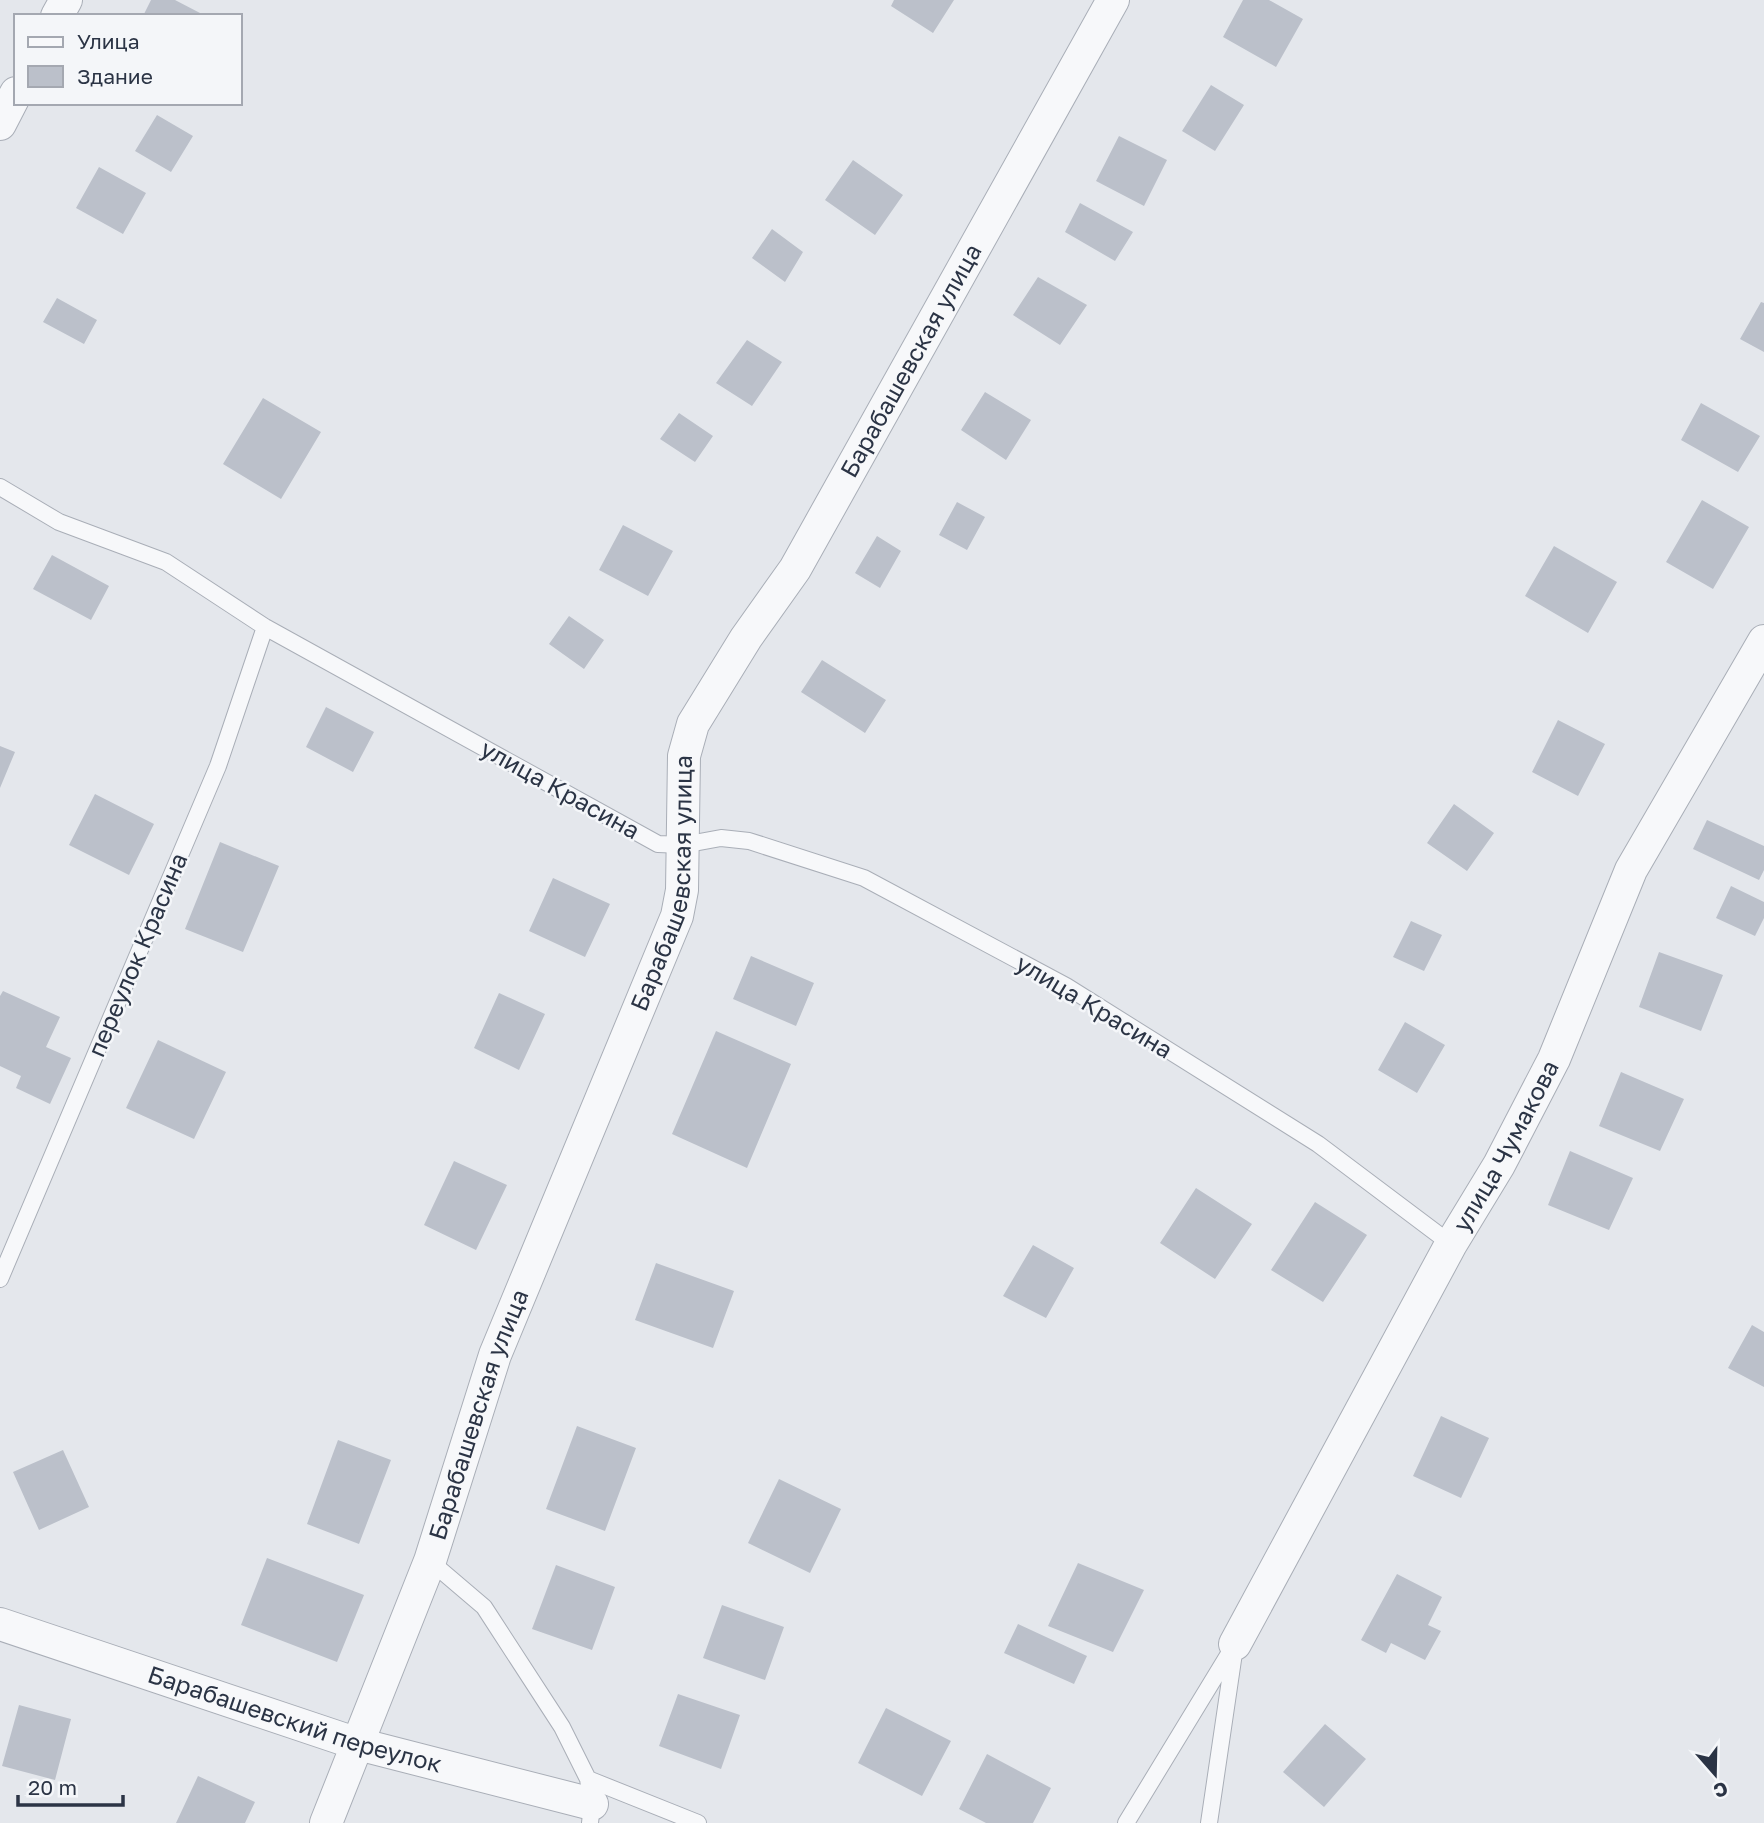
<svg xmlns="http://www.w3.org/2000/svg" width="1764" height="1823" font-family="'Golos Text',sans-serif">
<rect width="100%" height="100%" fill="#e4e7ec"/>
<!-- building -->
<path fill="#bbc0ca" d="M 151,0 L 175,0 L 200,13 L 199,16 L 143,16 Z
M 894,0 L 954,0 L 933,33 L 891,6 Z
M 1243,0 L 1269,0 L 1303,19 L 1276,67 L 1223,37 Z
M 1211,85 L 1244,105 L 1215,151 L 1182,131 Z
M 157,115 L 193,136 L 171,172 L 135,151 Z
M 1119,136 L 1167,160 L 1144,206 L 1096,181 Z
M 853,160 L 903,195 L 875,235 L 825,200 Z
M 99,167 L 146,193 L 123,234 L 76,208 Z
M 1080,203 L 1133,232 L 1115,261 L 1065,232 Z
M 772,229 L 803,252 L 785,282 L 752,258 Z
M 1038,277 L 1087,305 L 1060,345 L 1013,315 Z
M 57,298 L 97,320 L 84,344 L 43,322 Z
M 1761,302 L 1764,303 L 1764,352 L 1740,339 Z
M 747,340 L 782,362 L 752,406 L 716,383 Z
M 985,392 L 1031,420 L 1006,460 L 961,430 Z
M 263,398 L 321,432 L 281,499 L 223,464 Z
M 1701,403 L 1760,436 L 1738,472 L 1681,440 Z
M 679,413 L 713,436 L 695,462 L 660,439 Z
M 1702,500 L 1749,527 L 1713,589 L 1666,562 Z
M 957,502 L 985,517 L 967,550 L 939,535 Z
M 623,525 L 673,551 L 648,596 L 599,570 Z
M 877,536 L 901,551 L 880,588 L 855,573 Z
M 1554,546 L 1617,582 L 1588,633 L 1525,596 Z
M 52,555 L 109,586 L 91,620 L 33,589 Z
M 569,616 L 604,640 L 584,669 L 549,644 Z
M 822,660 L 886,700 L 865,733 L 801,692 Z
M 326,707 L 374,732 L 353,772 L 306,747 Z
M 1558,720 L 1605,744 L 1578,796 L 1532,772 Z
M 0,746 L 15,752 L 0,788 Z
M 95,794 L 154,824 L 129,875 L 69,845 Z
M 1454,804 L 1494,833 L 1467,871 L 1427,843 Z
M 1707,820 L 1764,846 L 1764,870 L 1759,880 L 1693,849 Z
M 220,842 L 279,866 L 243,952 L 185,929 Z
M 553,878 L 610,904 L 585,957 L 529,931 Z
M 1731,886 L 1764,902 L 1764,918 L 1755,936 L 1716,918 Z
M 1411,921 L 1442,935 L 1424,971 L 1393,957 Z
M 1659,952 L 1723,975 L 1701,1031 L 1639,1007 Z
M 751,956 L 814,983 L 796,1026 L 733,999 Z
M 3,991 L 60,1017 L 46,1047 L 71,1058 L 50,1104 L 16,1088 L 21,1076 L 0,1066 L 0,996 Z
M 499,993 L 545,1014 L 519,1070 L 474,1048 Z
M 1405,1022 L 1445,1045 L 1417,1093 L 1378,1070 Z
M 716,1031 L 791,1064 L 747,1168 L 672,1134 Z
M 158,1040 L 226,1072 L 194,1139 L 126,1108 Z
M 1621,1072 L 1684,1099 L 1660,1151 L 1599,1126 Z
M 1570,1151 L 1633,1178 L 1609,1230 L 1548,1205 Z
M 454,1161 L 507,1185 L 476,1250 L 424,1225 Z
M 1196,1188 L 1252,1224 L 1215,1279 L 1160,1243 Z
M 1315,1202 L 1367,1235 L 1323,1302 L 1271,1270 Z
M 1033,1245 L 1074,1268 L 1046,1318 L 1003,1296 Z
M 656,1263 L 734,1291 L 713,1348 L 635,1320 Z
M 1752,1325 L 1764,1332 L 1764,1387 L 1728,1368 Z
M 1441,1416 L 1489,1438 L 1461,1498 L 1413,1476 Z
M 577,1426 L 636,1448 L 605,1531 L 546,1509 Z
M 338,1440 L 391,1460 L 359,1544 L 307,1524 Z
M 63,1450 L 89,1507 L 39,1530 L 13,1472 Z
M 779,1479 L 841,1509 L 810,1573 L 748,1543 Z
M 267,1558 L 364,1595 L 337,1662 L 241,1625 Z
M 1078,1563 L 1144,1590 L 1113,1652 L 1048,1626 Z
M 556,1565 L 615,1587 L 592,1650 L 532,1629 Z
M 1397,1574 L 1442,1597 L 1428,1625 L 1441,1631 L 1425,1660 L 1391,1643 L 1386,1653 L 1361,1640 Z
M 722,1605 L 784,1627 L 765,1680 L 703,1658 Z
M 1018,1624 L 1087,1656 L 1074,1684 L 1004,1653 Z
M 678,1694 L 740,1715 L 721,1769 L 659,1746 Z
M 19,1705 L 71,1719 L 55,1780 L 2,1766 Z
M 886,1708 L 951,1741 L 922,1796 L 858,1763 Z
M 1325,1724 L 1366,1759 L 1324,1807 L 1283,1772 Z
M 987,1754 L 1051,1788 L 1033,1823 L 986,1823 L 959,1809 Z
M 198,1776 L 255,1802 L 245,1823 L 176,1823 Z"/>
<g fill="none" stroke-linecap="round" stroke-linejoin="round">
<!-- lane casing -->
<g stroke="#a9aeb7" stroke-width="18">
<path id="lane" d="M 0,487 L 59,522 L 166,562 L 265,627 L 658,844 L 683,845 L 721,838 L 749,841 L 864,878 L 1066,986 L 1318,1144 L 1451,1244
M 0,1279 L 218,766 L 265,627
M 430,1561 L 484,1607 L 562,1727 L 588,1779 L 592,1804 L 590,1823
M 588,1779 L 698,1823
M 1126,1823 L 1235,1644
M 1209,1823 L 1234,1653"/>
</g>
<!-- street casing -->
<g stroke="#a9aeb7" stroke-width="34">
<g id="street">
<path d="M 57,16 L 66,0"/>
<path d="M 0,124 L 16,93"/>
<path id="s1" d="M 0,1624 L 358,1744 L 592,1804"/>
<path id="s2" d="M 1235,1644 L 1451,1244 L 1499,1165 L 1554,1059 L 1631,870 L 1764,641"/>
<path id="s3" d="M 326,1823 L 430,1561 L 495,1355 L 677,916 L 682,890 L 684,756 L 693,724 L 746,638 L 795,569 L 1113,0"/>
</g>
</g>
<!-- lane -->
<use href="#lane" stroke="#f7f8fa" stroke-width="16"/>
<!-- street -->
<use href="#street" stroke="#f7f8fa" stroke-width="32"/>
</g>
<g text-anchor="middle" stroke-width="5" stroke-linejoin="round" paint-order="stroke">
<!-- street labels -->
<g font-size="24" fill="#2b3445" stroke="#f4f6f9">
<text dy="8" stroke="none"><textPath href="#s3" startOffset="1591">Барабашевская улица</textPath></text>
<text transform="translate(560 790) rotate(29)" y="8">улица Красина</text>
<text dy="8" stroke="none"><textPath href="#s3" startOffset="1003">Барабашевская улица</textPath></text>
<text transform="translate(138 955) rotate(-67)" y="8">переулок Красина</text>
<text transform="translate(1094 1007) rotate(31)" y="8">улица Красина</text>
<text dy="8" stroke="none"><textPath href="#s2" startOffset="567">улица Чумакова</textPath></text>
<text dy="8" stroke="none"><textPath href="#s3" startOffset="436">Барабашевская улица</textPath></text>
<text dy="8" stroke="none"><textPath href="#s1" startOffset="310">Барабашевский переулок</textPath></text>
</g>
</g>
<!-- legend -->
<rect x="14" y="14" width="228" height="91" fill="#f4f6f9" stroke="#a4a8b1" stroke-width="2"/>
<rect x="28" y="37" width="35" height="10" fill="#f7f8fa" stroke="#a4a8b1" stroke-width="2"/>
<text x="77" y="49" font-size="21" fill="#2b3445">Улица</text>
<rect x="28" y="66" width="35" height="21" fill="#bbc0ca" stroke="#a4a8b1" stroke-width="2"/>
<text x="77" y="84" font-size="21" fill="#2b3445">Здание</text>
<!-- north arrow -->
<g transform="translate(1715 1774) rotate(160)" stroke="#f4f6f9" stroke-width="5" paint-order="stroke">
<path d="M0-5L12 26L0 18L-12 26Z" fill="#2b3445"/>
<text y="-10" font-size="19" font-weight="bold" text-anchor="middle" fill="#2b3445">С</text>
</g>
<!-- scale -->
<path d="M18 1795v10h105v-10" fill="none" stroke="#2b3445" stroke-width="3.5"/>
<text x="28" y="1795" font-size="21" fill="#2b3445" stroke="#f4f6f9" stroke-width="5" paint-order="stroke">20 m</text>
</svg>
